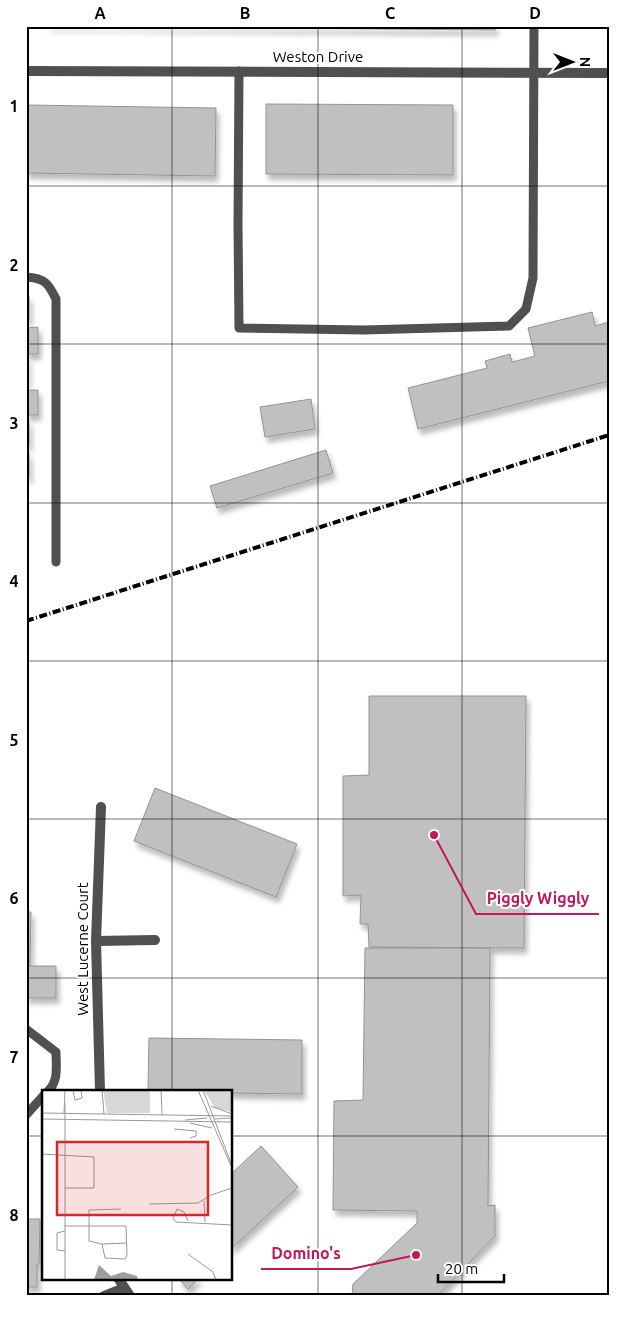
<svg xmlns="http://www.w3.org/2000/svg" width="635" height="1322" font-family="Ubuntu,sans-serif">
<defs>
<filter id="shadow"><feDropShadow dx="3" dy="5.5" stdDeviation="2.5" flood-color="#0004"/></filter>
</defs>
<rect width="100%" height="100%" fill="#fff"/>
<!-- building -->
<path fill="#c0c0c0" stroke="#949494" filter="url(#shadow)" d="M 46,26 L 496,26 L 495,30 Z
M 266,104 L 453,105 L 453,175 L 266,174 Z
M 27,105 L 216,108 L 215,176 L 26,173 Z
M 26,296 L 29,296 L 29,321 L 26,321 Z
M 592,312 L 595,326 L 609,322 L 609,381 L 418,429 L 408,388 L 487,368 L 485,361 L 510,354 L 512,362 L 535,356 L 528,328 Z
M 38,327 L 38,354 L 26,354 L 26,328 Z
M 26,358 L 28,358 L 28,384 L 26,384 Z
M 26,390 L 38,390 L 38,415 L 26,415 Z
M 311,399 L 315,429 L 265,437 L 260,407 Z
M 26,421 L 29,421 L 29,446 L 26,446 Z
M 326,450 L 333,473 L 217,508 L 210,486 Z
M 26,453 L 29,453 L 29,478 L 26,478 Z
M 369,696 L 526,696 L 524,948 L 369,947 L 368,924 L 360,924 L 361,895 L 343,896 L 343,776 L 369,775 Z
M 155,788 L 297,844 L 276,897 L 134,841 Z
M 26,912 L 31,912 L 30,966 L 56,966 L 56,998 L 26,998 Z
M 365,948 L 490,948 L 488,1206 L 495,1205 L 495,1236 L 437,1296 L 352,1296 L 353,1284 L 417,1223 L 417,1211 L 333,1210 L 334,1101 L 363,1100 Z
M 149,1038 L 302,1040 L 302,1094 L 231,1093 L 231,1091 L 148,1091 Z
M 261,1146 L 298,1187 L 231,1249 L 231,1174 Z
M 26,1219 L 40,1219 L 39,1264 L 37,1264 L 37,1287 L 26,1287 Z
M 178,1278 L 199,1278 L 188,1289 Z"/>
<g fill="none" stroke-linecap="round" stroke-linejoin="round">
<!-- service -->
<path stroke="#505050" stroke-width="9" d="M 239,71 L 238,224 L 239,328 L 364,330 L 509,326 L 526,309 L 533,278 L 534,26
M 26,277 C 45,278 48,283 56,299 L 56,562
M 26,1029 L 56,1052 C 56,1066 59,1081 48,1091
M 26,1115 L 44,1095
M 103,1296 L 123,1288"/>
<!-- minor -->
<path stroke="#505050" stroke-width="10" d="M 96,941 L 155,940
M 100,1091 L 96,941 L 101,807
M 118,1278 L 130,1296"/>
<!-- tertiary -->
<path stroke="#505050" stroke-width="10" d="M 26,71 L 609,73"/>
<!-- rail -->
<path stroke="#000" stroke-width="4" stroke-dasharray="8 2.5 1 2.5" stroke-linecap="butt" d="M 26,621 L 609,435"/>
</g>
<!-- grid -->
<path fill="none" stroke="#000" stroke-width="1" stroke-opacity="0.55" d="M 172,26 L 172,1091M 318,26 L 318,1296M 462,26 L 462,1296M 26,186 L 609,186M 26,344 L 609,344M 26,503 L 609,503M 26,661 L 609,661M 26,819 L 609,819M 26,978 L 609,978M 26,1136 L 44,1136M 231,1136 L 609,1136M 172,1278 L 172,1296"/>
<g text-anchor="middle" stroke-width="4" stroke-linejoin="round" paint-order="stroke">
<!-- street labels -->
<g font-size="15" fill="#000" stroke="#fff">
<text x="318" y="62">Weston Drive</text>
<text transform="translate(83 949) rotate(-90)" y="5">West Lucerne Court</text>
</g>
</g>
<!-- overview -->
<g transform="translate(42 1090)">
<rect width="190" height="190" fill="#fff"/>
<path d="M 61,0 L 108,0 L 108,23 L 65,23 ZM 162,0 L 190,0 L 190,22 L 173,18 Z" fill="#d7d7d7"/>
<path d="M 57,175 L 69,186 L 81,182 L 95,186 L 96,190 L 52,190 Z" fill="#9e9e9e"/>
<path fill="none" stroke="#999" stroke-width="1" d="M 31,0 L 33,10 L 40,8 L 39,0M 60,0 L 62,24M 119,0 L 120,25M 156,0 L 190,78M 161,0 L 189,73M 169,16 L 190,24M 0,23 L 190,26M 22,23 L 23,0M 0,29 L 190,32M 172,29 L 190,28M 143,30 L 165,28M 148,33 L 170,38M 132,39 L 154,41 L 154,46 L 148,48M 0,64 L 52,67 L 52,98 L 23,98M 162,111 L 163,132M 107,114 L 156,113 L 169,105 L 190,98M 146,131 L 142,122 L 135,119 L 131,129 L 134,132 L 190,135M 23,136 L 84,136 L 85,165 L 83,169 L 63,168 L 60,154 L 47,151 L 47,120 L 79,119M 60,154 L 85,153M 23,161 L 15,160 L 15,143 L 23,141M 146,164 L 171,182 L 174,190M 23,190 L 23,13"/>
<path fill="#d62828" fill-opacity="0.15" stroke="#d62828" stroke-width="2.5" d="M 15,52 L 166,52 L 166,125 L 15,125 Z"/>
<rect width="190" height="190" fill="none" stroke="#000" stroke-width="2.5"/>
</g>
<!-- callouts -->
<path fill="none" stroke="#c2185b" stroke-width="2" d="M434 835L476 914H599M416 1255L351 1269H261"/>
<g fill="#c2185b" stroke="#fff" stroke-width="2">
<circle cx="434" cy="835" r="5"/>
<circle cx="416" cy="1255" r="5"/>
</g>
<g font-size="16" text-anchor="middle" font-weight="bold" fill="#c2185b" stroke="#fff" stroke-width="4" stroke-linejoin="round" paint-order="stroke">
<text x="538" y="904">Piggly Wiggly</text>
<text x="306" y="1259">Domino's</text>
</g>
<!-- border -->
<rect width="635" height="1322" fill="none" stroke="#ffffff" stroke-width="55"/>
<!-- north arrow -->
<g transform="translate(572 62) rotate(90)" stroke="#ffffff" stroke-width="4" paint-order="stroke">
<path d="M0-4L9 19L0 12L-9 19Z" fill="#000000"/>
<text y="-8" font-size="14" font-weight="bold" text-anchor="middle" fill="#000000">N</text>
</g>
<!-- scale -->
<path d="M438 1274v8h66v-8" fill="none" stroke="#000000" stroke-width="2.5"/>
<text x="445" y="1274" font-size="15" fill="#000000" stroke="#ffffff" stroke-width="4" paint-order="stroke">20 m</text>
<rect x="28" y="28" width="580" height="1266" fill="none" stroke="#000" stroke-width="2"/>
<g font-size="16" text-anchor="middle" font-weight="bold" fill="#000">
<text x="100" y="19">A</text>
<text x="245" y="19">B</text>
<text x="390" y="19">C</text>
<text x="535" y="19">D</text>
<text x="14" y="112">1</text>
<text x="14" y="271">2</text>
<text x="14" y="429">3</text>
<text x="14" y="587">4</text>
<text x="14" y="746">5</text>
<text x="14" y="904">6</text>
<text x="14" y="1063">7</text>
<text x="14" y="1221">8</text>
</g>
</svg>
